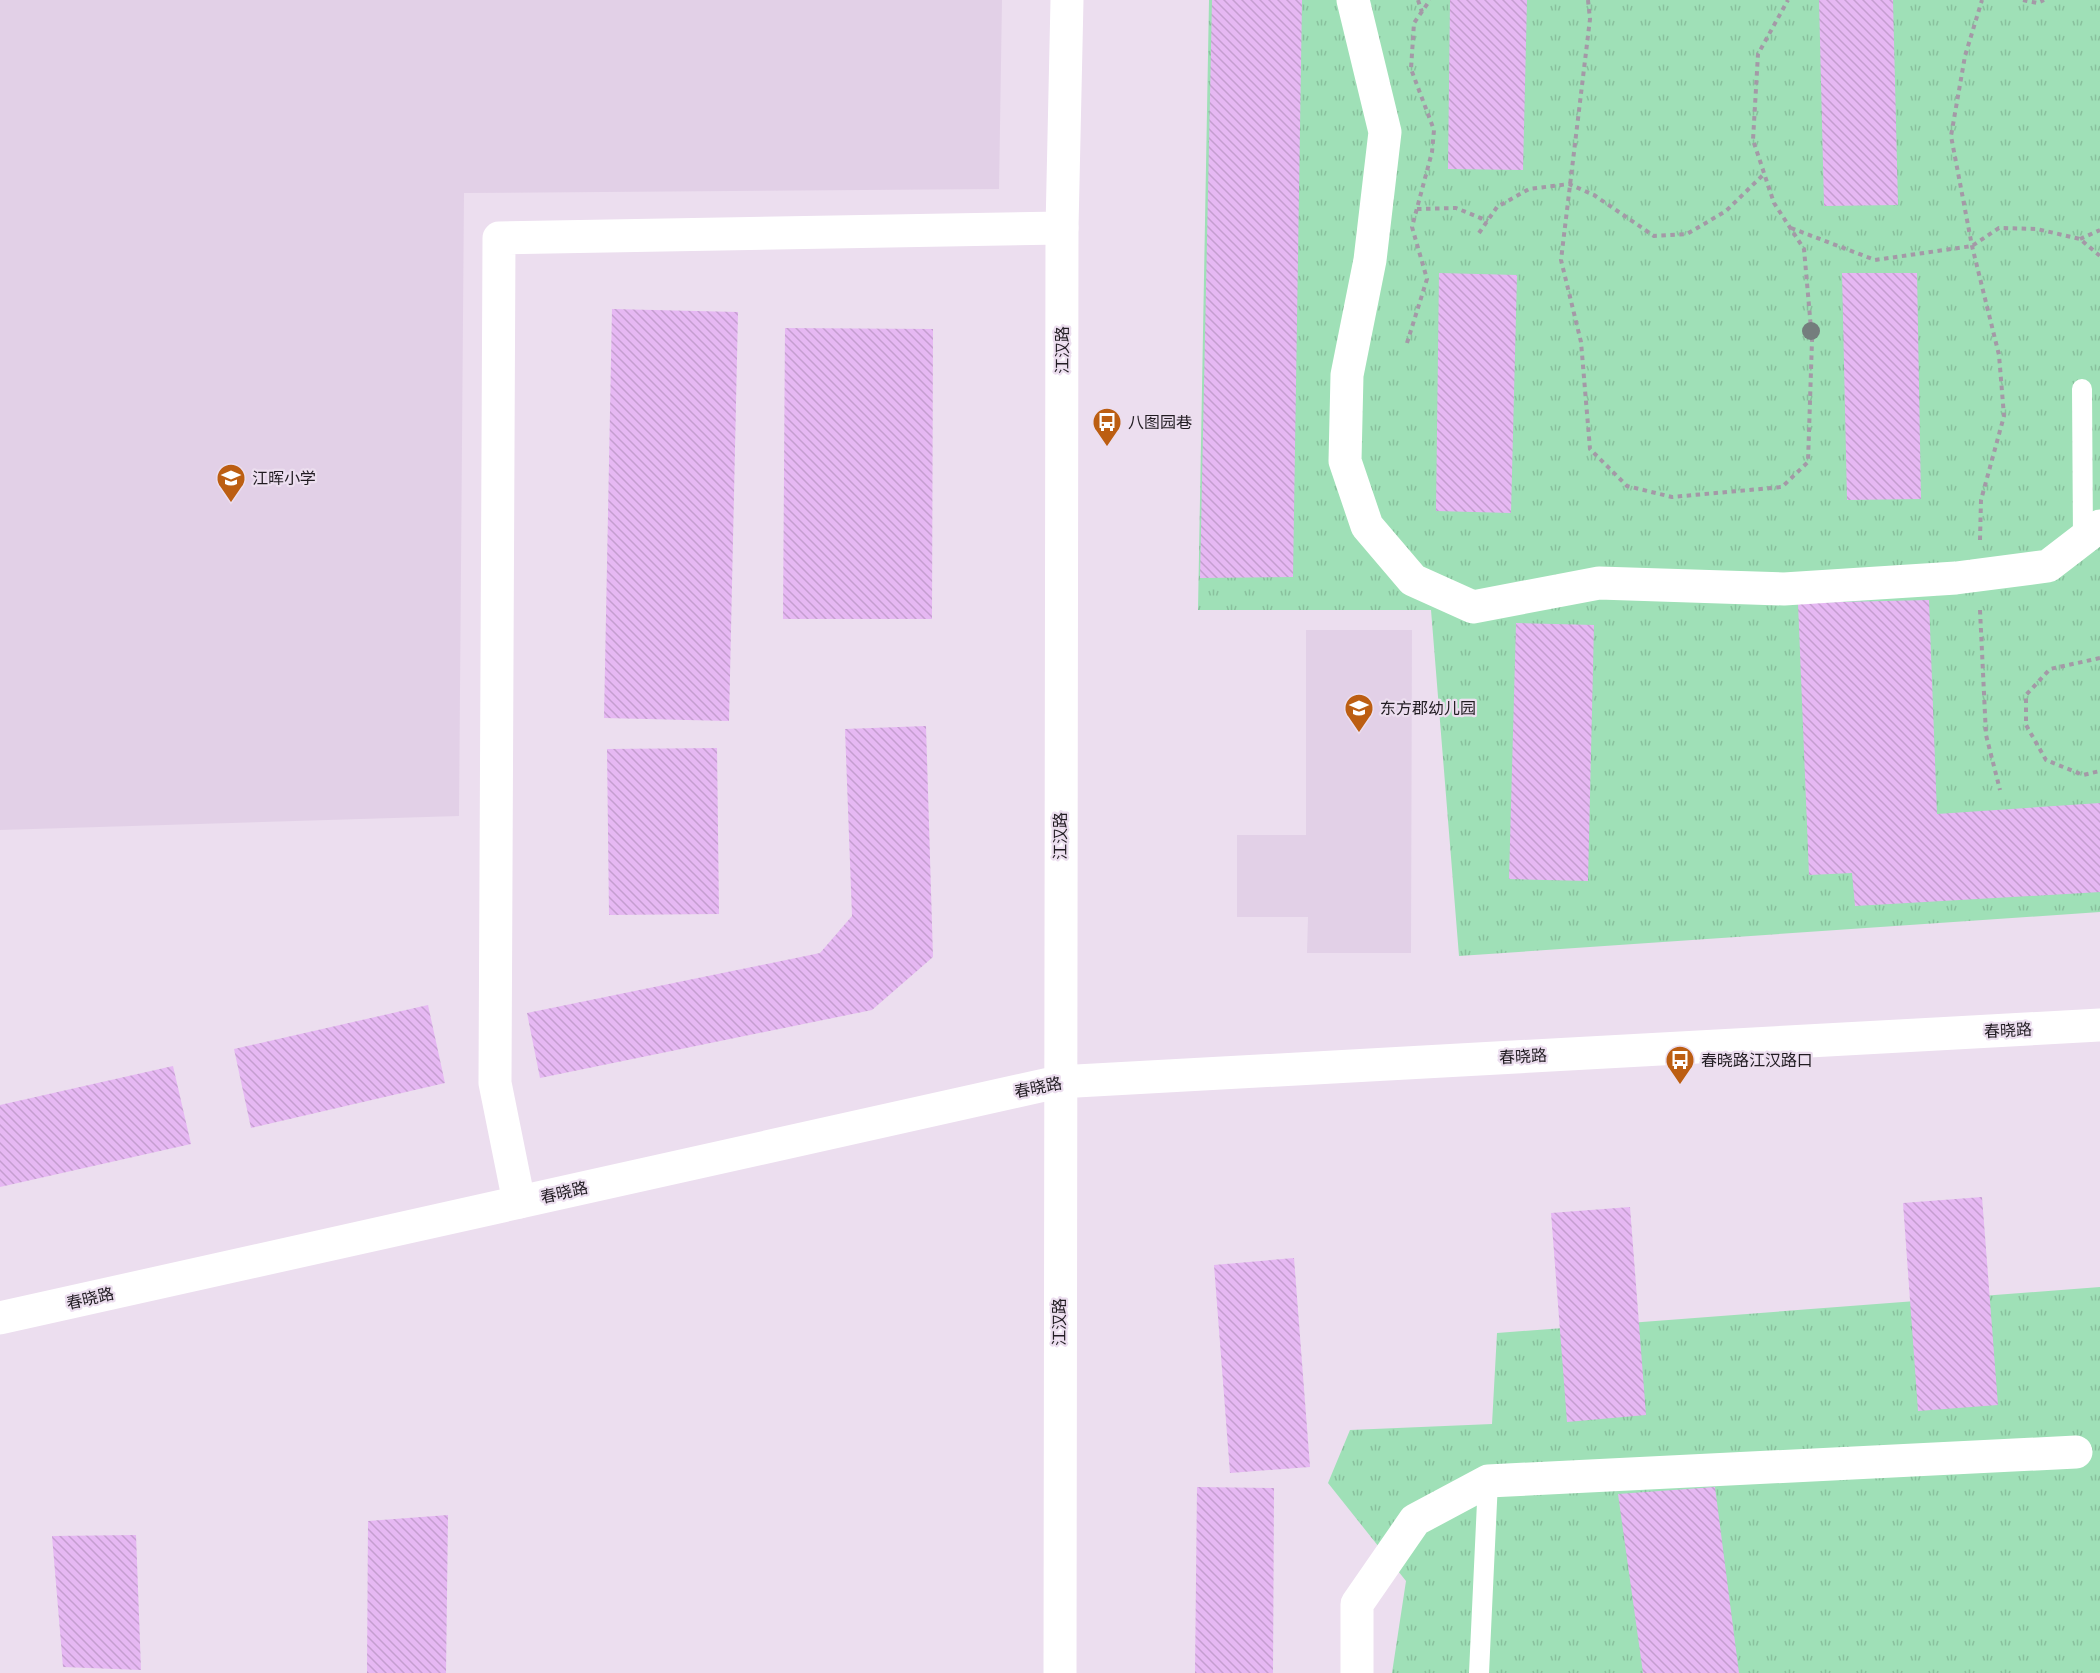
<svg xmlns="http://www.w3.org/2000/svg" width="2100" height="1673" font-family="'Noto Sans','Noto Sans SC',sans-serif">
<defs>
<pattern id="grass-tufts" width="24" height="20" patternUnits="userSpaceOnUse" patternTransform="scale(1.5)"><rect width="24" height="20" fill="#9fe0b7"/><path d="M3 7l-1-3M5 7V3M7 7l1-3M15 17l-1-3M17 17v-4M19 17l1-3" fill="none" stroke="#89c09d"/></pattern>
<pattern id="building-back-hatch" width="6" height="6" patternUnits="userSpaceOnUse" patternTransform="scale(1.5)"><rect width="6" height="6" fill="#e6b8f3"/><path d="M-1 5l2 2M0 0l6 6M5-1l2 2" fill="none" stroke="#c59ed0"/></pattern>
</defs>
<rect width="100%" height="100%" fill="#ecdeef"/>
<!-- built -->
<path fill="#e2d0e7" d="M 0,0 L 1002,0 L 999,189 L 464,193 L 459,816 L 0,830 Z
M 1306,630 L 1412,630 L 1411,953 L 1307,953 L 1308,917 L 1237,917 L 1237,835 L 1306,835 Z"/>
<!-- grass -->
<path fill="url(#grass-tufts)" d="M 1209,0 L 2100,0 L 2100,912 L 1459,956 L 1431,610 L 1198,610 Z
M 2100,1287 L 2100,1673 L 1392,1673 L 1406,1581 L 1328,1483 L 1350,1430 L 1492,1424 L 1497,1333 Z"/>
<!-- building -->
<path fill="url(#building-back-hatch)" d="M 1212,0 L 1302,0 L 1293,577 L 1200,578 Z
M 1450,0 L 1527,0 L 1523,170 L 1448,169 Z
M 1819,0 L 1893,0 L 1898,205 L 1824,206 Z
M 1439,273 L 1517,275 L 1511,513 L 1436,511 Z
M 1842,273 L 1917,273 L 1921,499 L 1847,500 Z
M 612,309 L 738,312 L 729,721 L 604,718 Z
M 785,328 L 933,329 L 932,619 L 783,619 Z
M 1929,600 L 1937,814 L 2100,803 L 2100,892 L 1855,906 L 1852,873 L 1809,875 L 1798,603 Z
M 1516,623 L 1594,625 L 1588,881 L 1509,879 Z
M 926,726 L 933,957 L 872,1010 L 540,1078 L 527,1013 L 820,953 L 852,916 L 845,729 Z
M 717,748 L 719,914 L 609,915 L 607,749 Z
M 428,1005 L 445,1083 L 251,1128 L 234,1049 Z
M 173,1066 L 191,1144 L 0,1187 L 0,1105 Z
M 1982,1197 L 1998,1405 L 1918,1411 L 1903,1203 Z
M 1630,1207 L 1646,1415 L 1567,1422 L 1551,1213 Z
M 1294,1258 L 1310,1467 L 1230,1473 L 1214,1265 Z
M 1197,1487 L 1274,1488 L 1273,1673 L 1195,1673 Z
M 1715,1487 L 1739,1673 L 1643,1673 L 1618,1494 Z
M 448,1515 L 446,1673 L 367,1673 L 368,1521 Z
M 136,1535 L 141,1670 L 63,1667 L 52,1536 Z"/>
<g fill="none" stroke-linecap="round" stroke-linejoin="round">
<!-- path -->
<path stroke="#a499a7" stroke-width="4" stroke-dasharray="4.5 4.5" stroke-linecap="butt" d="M 1418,0 L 1422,12
M 1588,0 L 1590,19 L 1561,260 L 1581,342 L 1590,449 L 1627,486 L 1672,497 L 1782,487 L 1808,462 L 1812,340 L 1804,249 L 1774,203 L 1753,140 L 1758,54 L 1788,0
M 2023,0 L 2037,3 L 2044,0
M 1417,209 L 1456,208 L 1488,221
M 1791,228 L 1875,260 L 1972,246 L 1999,228 L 2037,229 L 2080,239 L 2100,256
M 1479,233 L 1497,207 L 1529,189 L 1569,184 L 1594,195 L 1654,236 L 1687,234 L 1726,211 L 1764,174
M 2080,239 L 2100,230
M 1407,343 L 1427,279 L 1412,227 L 1432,152 L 1434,130 L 1411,69 L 1414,23 L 1430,0
M 1980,540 L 1981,500 L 2004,416 L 1999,355 L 1972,246 L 1951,136 L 1965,56 L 1982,0
M 1980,610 L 1986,735 L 2000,790
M 2100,658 L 2050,669 L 2026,695 L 2026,725 L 2046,760 L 2083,775 L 2100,771"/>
<!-- service -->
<path stroke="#fff" stroke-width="20" d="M 2082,389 L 2083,540
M 1479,1673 L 1488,1481"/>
<!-- minor -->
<path stroke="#fff" stroke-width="33" d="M 1353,0 L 1385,132 L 1370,260 L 1347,375 L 1345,461 L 1367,526 L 1413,580 L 1473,607 L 1599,583 L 1784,589 L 1956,578 L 2048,566 L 2100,526
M 519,1202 L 495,1083 L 499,238 L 1062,228
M 1357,1673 L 1357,1604 L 1415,1520 L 1488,1481 L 2076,1452"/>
<!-- tertiary -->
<path stroke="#fff" stroke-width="33" d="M 0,1318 L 1058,1082 L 2100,1025
M 1060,1673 L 1062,228 L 1067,0"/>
</g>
<!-- trees -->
<circle fill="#747e7d" cx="1811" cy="331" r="9"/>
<!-- icons -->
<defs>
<g id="bus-pin" transform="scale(1.5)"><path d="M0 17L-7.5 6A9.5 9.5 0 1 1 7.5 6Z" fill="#bc5e12" stroke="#ecdeef"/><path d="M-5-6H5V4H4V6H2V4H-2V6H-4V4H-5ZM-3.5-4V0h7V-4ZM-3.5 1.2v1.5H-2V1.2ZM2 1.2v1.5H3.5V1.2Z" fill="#fff"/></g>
<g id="school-pin" transform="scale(1.5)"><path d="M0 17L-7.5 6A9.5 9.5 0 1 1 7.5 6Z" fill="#bc5e12" stroke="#ecdeef"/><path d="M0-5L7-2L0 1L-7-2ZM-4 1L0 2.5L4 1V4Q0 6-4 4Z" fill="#fff"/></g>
</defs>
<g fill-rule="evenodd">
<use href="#bus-pin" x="1107" y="422"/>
<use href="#school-pin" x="231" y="478"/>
<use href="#school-pin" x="1359" y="708"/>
<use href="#bus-pin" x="1680" y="1060"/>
</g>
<g text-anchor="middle" stroke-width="4.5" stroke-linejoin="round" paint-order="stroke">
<!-- street labels -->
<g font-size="16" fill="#211c22" stroke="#ecdeef">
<text transform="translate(1062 350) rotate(-90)" y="6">江汉路</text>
<text transform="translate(1060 836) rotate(-90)" y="6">江汉路</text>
<text transform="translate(2008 1030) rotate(-3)" y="6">春晓路</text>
<text transform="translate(1523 1056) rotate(-3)" y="6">春晓路</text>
<text transform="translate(1038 1087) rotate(-11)" y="6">春晓路</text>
<text transform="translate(564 1192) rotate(-13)" y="6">春晓路</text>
<text transform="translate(90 1298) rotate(-13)" y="6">春晓路</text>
<text transform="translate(1059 1322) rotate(-90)" y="6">江汉路</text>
</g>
<!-- poi labels -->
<g font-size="16" fill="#211c22" stroke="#ecdeef" text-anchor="start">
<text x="1128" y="428">八图园巷</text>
<text x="252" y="484">江晖小学</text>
<text x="1380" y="714">东方郡幼儿园</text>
<text x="1701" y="1066">春晓路江汉路口</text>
</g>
</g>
</svg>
